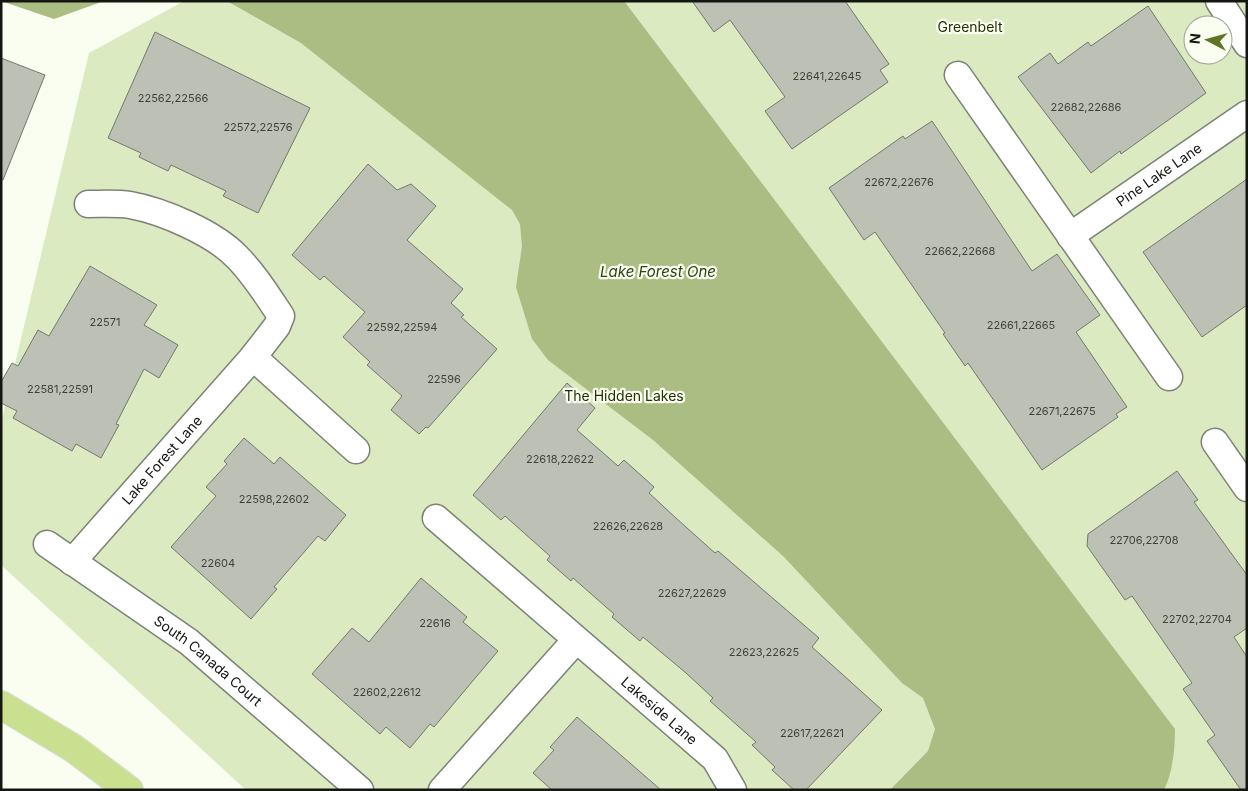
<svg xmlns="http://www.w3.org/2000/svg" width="1248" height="791" font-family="Inter,sans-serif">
<rect width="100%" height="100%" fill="#f9fef0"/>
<!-- green -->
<path fill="#dbeac0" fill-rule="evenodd" d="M 184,1 L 1247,1 L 1247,790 L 246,790 L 1,565 L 1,423 L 89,53 ZM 1193,25 L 1223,25 L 1223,55 L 1193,55 Z"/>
<!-- water -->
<path fill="#aabe83" d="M 1,1 L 104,1 L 54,19 Z
M 227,1 L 624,1 L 1175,729 C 1175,748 1173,772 1164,790 L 890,790 L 928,751 L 935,729 L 923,698 L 902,683 L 784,557 L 653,440 L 548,360 L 532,339 L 516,287 L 522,246 L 520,224 L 512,210 L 301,43 Z"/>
<!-- building -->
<path fill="#bdc1b5" stroke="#73786c" d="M 692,1 L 845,1 L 889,64 L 880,70 L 888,82 L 792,149 L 765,111 L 785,97 L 730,20 L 714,32 Z
M 1148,6 L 1206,93 L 1121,154 L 1120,151 L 1091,173 L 1018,77 L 1050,53 L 1058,64 L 1088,42 L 1091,46 Z
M 155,32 L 310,108 L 258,213 L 223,196 L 226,191 L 171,165 L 168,171 L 139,157 L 141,153 L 108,138 Z
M 1,58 L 45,75 L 3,180 L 1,179 Z
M 932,121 L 1032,271 L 1057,254 L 1100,315 L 1076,332 L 1127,407 L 1116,414 L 1118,417 L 1042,470 L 968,363 L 965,366 L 943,334 L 945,333 L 875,232 L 864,240 L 829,188 L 903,136 L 905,139 Z
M 368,164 L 397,190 L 411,184 L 436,206 L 407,240 L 463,289 L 451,303 L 464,315 L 461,317 L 497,349 L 428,428 L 426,427 L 419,434 L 391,410 L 402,396 L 367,365 L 370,362 L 343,337 L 365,312 L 324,276 L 320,280 L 292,255 Z
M 1247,179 L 1247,305 L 1202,337 L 1143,252 Z
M 90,266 L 157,305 L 144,325 L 178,345 L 159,378 L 144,369 L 116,424 L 119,425 L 101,458 L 76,444 L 72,451 L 13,418 L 17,411 L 1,403 L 1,382 L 12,363 L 18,366 L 38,330 L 49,336 Z
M 567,383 L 595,408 L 577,430 L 618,466 L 624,460 L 654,487 L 649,493 L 677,519 L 715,553 L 718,551 L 819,638 L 812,647 L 882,710 L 806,790 L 794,790 L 772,770 L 775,767 L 752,745 L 756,742 L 710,701 L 713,698 L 686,673 L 643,637 L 640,641 L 612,617 L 614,614 L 573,578 L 571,581 L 547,560 L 550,556 L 505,516 L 501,520 L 473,495 Z
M 244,438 L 274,464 L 280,457 L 346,515 L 325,541 L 318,536 L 274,587 L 277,589 L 251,619 L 171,547 L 216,496 L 206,487 L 227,464 L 224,461 Z
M 1177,471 L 1198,500 L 1194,502 L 1247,575 L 1247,628 L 1234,637 L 1247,657 L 1247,790 L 1241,790 L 1207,741 L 1215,735 L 1183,689 L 1192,683 L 1132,596 L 1125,600 L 1087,546 L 1088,534 Z
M 421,578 L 467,617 L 463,622 L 498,651 L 434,727 L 430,724 L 410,748 L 386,727 L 380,734 L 312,674 L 352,628 L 369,642 Z
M 577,717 L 661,790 L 552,790 L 533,773 L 554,750 L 550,747 Z"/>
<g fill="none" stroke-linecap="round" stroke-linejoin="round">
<!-- street casing -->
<g stroke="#7e8276" stroke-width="29">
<g id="street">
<path d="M 1219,1 L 1247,44"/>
<path d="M 958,75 L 1169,377"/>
<path id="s1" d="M 1070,236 L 1247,114"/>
<path d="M 253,357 L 356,450"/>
<path d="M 1215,442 L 1247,488"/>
<path id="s2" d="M 436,518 L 715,759 L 733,790"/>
<path id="s3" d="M 47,544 L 189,642 L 360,790"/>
<path id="s4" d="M 72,562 L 253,357 L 277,326 L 281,316 C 267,295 254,274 237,257 C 214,233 163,211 130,205 C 117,203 102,204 88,204"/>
<path d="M 442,790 L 576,640"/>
</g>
</g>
<!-- primary casing -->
<g stroke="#dedede" stroke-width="30">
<path id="primary" d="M 1,705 L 73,748 L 129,790"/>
</g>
<!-- street -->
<use href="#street" stroke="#fff" stroke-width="26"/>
<!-- primary -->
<use href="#primary" stroke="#cae091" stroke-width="28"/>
</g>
<g text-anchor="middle" stroke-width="4.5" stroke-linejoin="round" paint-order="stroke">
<!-- number labels -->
<g font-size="11" fill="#3e413b">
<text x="827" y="80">22641,22645</text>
<text x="173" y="102">22562,22566</text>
<text x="1086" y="111">22682,22686</text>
<text x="258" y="131">22572,22576</text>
<text x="899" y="186">22672,22676</text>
<text x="960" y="255">22662,22668</text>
<text x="105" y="326">22571</text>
<text x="1021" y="329">22661,22665</text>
<text x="402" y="331">22592,22594</text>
<text x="444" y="383">22596</text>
<text x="60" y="393">22581,22591</text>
<text x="1062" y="415">22671,22675</text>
<text x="560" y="463">22618,22622</text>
<text x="274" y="503">22598,22602</text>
<text x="628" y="530">22626,22628</text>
<text x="1144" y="544">22706,22708</text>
<text x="218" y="567">22604</text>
<text x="692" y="597">22627,22629</text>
<text x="1197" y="623">22702,22704</text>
<text x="435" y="627">22616</text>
<text x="764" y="656">22623,22625</text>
<text x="387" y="696">22602,22612</text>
<text x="812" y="737">22617,22621</text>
</g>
<!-- park labels -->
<g font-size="14" fill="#243003" stroke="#f9fef0">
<text x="970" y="32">Greenbelt</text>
<text x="624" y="401">The Hidden Lakes</text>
</g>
<!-- street labels -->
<g font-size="14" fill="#141612" stroke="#f9fef0">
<text dy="5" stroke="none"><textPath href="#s1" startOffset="108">Pine Lake Lane</textPath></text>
<text dy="5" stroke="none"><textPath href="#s4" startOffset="136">Lake Forest Lane</textPath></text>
<text dy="5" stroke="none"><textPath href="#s3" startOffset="199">South Canada Court</textPath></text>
<text dy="5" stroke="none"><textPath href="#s2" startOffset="295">Lakeside Lane</textPath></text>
</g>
<!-- water labels -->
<g font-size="15" font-style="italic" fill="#334015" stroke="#f9fef0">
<text x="658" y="277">Lake Forest One</text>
</g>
</g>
<!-- border -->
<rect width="1248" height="791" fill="none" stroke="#141612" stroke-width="5"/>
<!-- north arrow -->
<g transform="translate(1208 40) rotate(276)"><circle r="24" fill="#f9fef0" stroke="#9da197"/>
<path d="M0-4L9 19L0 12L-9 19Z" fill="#5f7526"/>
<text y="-8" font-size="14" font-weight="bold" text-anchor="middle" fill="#141612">N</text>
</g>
</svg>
